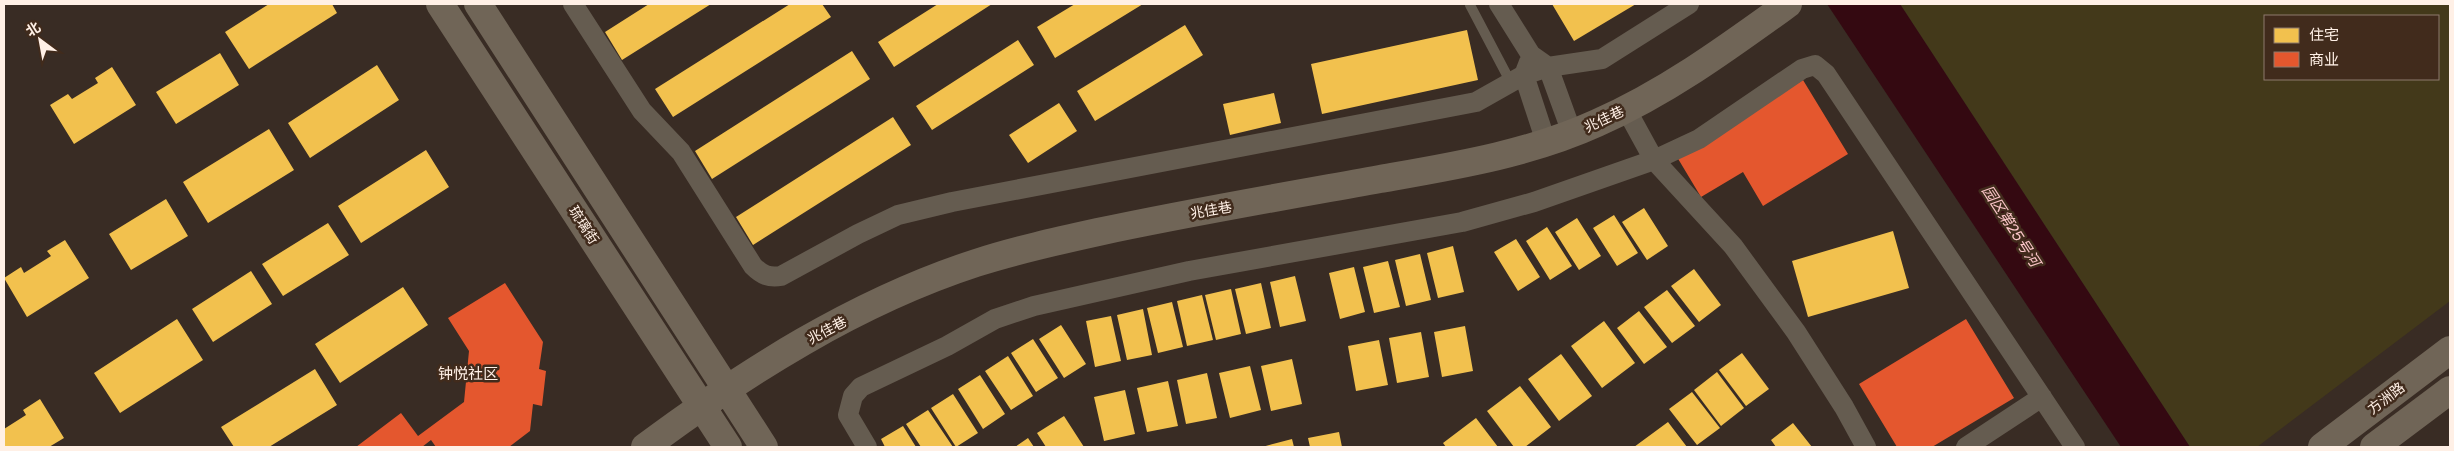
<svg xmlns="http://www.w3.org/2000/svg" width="2454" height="451" font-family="Poppins,'Noto Sans SC',sans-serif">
<rect width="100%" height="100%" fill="#392c24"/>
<!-- green -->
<path fill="#43391a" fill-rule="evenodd" d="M 1900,4 L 2450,4 L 2450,301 L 2257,447 L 2190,447 ZM 2265,16 L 2438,16 L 2438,79 L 2265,79 Z"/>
<!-- water -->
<path fill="#340911" d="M 1827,4 L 1900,4 L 2190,447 L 2121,447 Z"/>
<!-- homes -->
<path fill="#f2c14e" d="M 269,4 L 332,4 L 337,13 L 249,69 L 225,32 Z
M 649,4 L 711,4 L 622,60 L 605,32 Z
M 790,4 L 822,4 L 831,17 L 673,117 L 655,89 Z
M 938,4 L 992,4 L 894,67 L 878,42 Z
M 1075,4 L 1143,4 L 1055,58 L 1037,27 Z
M 1552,4 L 1636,4 L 1574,41 Z
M 1185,25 L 1203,55 L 1095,121 L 1077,91 Z
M 1467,30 L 1478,80 L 1322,114 L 1311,64 Z
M 1018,40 L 1034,65 L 932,130 L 916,106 Z
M 852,51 L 870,79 L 712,179 L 695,151 Z
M 220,53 L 239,85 L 176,124 L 156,92 Z
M 377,65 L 399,100 L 310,158 L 288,123 Z
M 112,67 L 136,105 L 74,144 L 50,105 L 68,94 L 72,99 L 98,83 L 95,78 Z
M 1274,93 L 1281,123 L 1230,135 L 1223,104 Z
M 1059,103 L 1077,131 L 1028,163 L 1009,135 Z
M 893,117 L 911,145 L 753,245 L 736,217 Z
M 269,129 L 294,170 L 208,223 L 183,182 Z
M 426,150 L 449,187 L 361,243 L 338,206 Z
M 166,199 L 188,236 L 131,270 L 109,234 Z
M 1644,208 L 1668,246 L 1647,260 L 1622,222 Z
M 1614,215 L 1638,253 L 1617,266 L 1593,228 Z
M 1577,218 L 1601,256 L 1579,270 L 1555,232 Z
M 328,223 L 349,255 L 283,296 L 262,264 Z
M 1547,227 L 1572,266 L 1550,280 L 1526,241 Z
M 1893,231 L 1909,288 L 1808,317 L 1792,261 Z
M 1516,239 L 1540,277 L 1518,291 L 1494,252 Z
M 65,240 L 89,278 L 27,317 L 4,278 L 21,267 L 24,273 L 51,256 L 47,251 Z
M 1453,246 L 1464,292 L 1438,298 L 1427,253 Z
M 1420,254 L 1431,300 L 1406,306 L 1395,260 Z
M 1388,261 L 1400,307 L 1374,313 L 1363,267 Z
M 1354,267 L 1365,312 L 1340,319 L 1329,273 Z
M 1694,269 L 1721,305 L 1699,322 L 1671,286 Z
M 251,271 L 272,304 L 213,342 L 192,309 Z
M 1295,276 L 1306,321 L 1280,327 L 1270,282 Z
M 1261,283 L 1271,328 L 1246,334 L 1235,289 Z
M 403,287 L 428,325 L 340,383 L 315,344 Z
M 1231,289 L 1241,334 L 1216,340 L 1205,295 Z
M 1667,290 L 1695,326 L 1672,343 L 1644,307 Z
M 1202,295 L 1213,340 L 1187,346 L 1177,301 Z
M 1172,302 L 1183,347 L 1158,353 L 1147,308 Z
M 1143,309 L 1152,355 L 1127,360 L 1117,315 Z
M 1639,311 L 1667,347 L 1644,364 L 1617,328 Z
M 1111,316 L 1121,361 L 1095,367 L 1086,321 Z
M 177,319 L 203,360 L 120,413 L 94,373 Z
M 1604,321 L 1635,363 L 1602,388 L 1571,346 Z
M 1061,325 L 1086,364 L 1064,378 L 1039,339 Z
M 1465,326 L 1473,371 L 1442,377 L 1434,332 Z
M 1421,332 L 1429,377 L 1397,383 L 1389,338 Z
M 1033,339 L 1058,378 L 1036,392 L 1011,353 Z
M 1379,340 L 1388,385 L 1356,391 L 1348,346 Z
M 1742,353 L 1769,389 L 1746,406 L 1719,370 Z
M 1561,354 L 1592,396 L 1559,421 L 1528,379 Z
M 1008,356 L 1033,396 L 1011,410 L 985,371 Z
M 1292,359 L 1302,404 L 1271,411 L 1261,366 Z
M 1250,366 L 1261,410 L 1230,418 L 1219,373 Z
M 315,369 L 337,405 L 269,447 L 234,447 L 221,427 Z
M 1717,372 L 1744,408 L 1721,426 L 1694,390 Z
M 1207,373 L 1217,418 L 1186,424 L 1177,380 Z
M 980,375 L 1005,414 L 983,429 L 958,389 Z
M 1168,381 L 1178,426 L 1147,432 L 1137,388 Z
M 1520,386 L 1551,427 L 1525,447 L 1514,447 L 1487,411 Z
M 1125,390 L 1135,434 L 1104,441 L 1094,397 Z
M 1692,392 L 1720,428 L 1697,445 L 1669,409 Z
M 953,394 L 978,433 L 956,447 L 931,408 Z
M 40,399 L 64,438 L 49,447 L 4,447 L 4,429 L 26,415 L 23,410 Z
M 928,410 L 953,447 L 921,447 L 906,424 Z
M 1064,416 L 1084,447 L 1046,447 L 1037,433 Z
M 1476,418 L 1498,447 L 1446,447 L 1443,443 Z
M 1668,422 L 1687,447 L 1634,447 Z
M 1793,423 L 1812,447 L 1776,447 L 1771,440 Z
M 903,426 L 916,447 L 885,447 L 881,439 Z
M 1339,432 L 1342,447 L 1310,447 L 1308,438 Z
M 1028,438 L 1034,447 L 1015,447 Z
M 1292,439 L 1294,447 L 1262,447 Z"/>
<!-- shops -->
<path fill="#e4572e" d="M 1803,80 L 1848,154 L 1763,206 L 1743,172 L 1701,197 L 1677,157 Z
M 505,283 L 543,342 L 539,369 L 546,371 L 542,406 L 533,404 L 530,431 L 509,447 L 436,447 L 431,440 L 422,447 L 356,447 L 401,413 L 418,436 L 464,402 L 469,351 L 448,318 Z
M 1966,319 L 2014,398 L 1932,447 L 1897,447 L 1859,384 Z"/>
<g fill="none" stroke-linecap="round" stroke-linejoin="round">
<!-- lane -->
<path stroke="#655c50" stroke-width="10" d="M 1470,5 L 1510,81"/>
<!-- street -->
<path stroke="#655c50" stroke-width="20" d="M 573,4 L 642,111 L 681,152 L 753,266 C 762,275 769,278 781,276 L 858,234 L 898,215 L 952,202 L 1476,102 L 1524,75 L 1548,67 L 1602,59 L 1689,4
M 1499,4 L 1531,55 L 1548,67 L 1572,133
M 1529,62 L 1524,75 L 1546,142
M 1626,109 L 1654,160 L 1733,246 L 1796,332 L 1844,407 L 1866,447
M 867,447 L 848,415 L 853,396 L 861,387 L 947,346 L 995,319 L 1034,306 L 1189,271 L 1462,222 L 1534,202 L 1654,160 L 1699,139 L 1802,69 L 1815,65 L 1826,74 L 2075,447
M 1966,447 L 2042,397"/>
<!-- secondary -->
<path stroke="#706557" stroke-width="28" d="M 440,4 L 728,447
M 478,4 L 764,447
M 645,447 C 746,372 856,302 976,263 C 1016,250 1057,241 1098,232 C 1191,212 1286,196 1380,179 C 1454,166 1529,154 1597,123 C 1667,92 1727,48 1788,4
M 2322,447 L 2450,350
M 2374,447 L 2450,390"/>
</g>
<g text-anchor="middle" stroke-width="5" stroke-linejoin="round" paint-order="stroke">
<!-- street labels -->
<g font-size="14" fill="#fff0e6" stroke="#412b1c">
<text transform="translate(1604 119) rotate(-25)" y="5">兆佳巷</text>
<text transform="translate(1211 210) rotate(-10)" y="5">兆佳巷</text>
<text transform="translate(584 225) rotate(57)" y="5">琉璃街</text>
<text transform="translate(827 330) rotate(-28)" y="5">兆佳巷</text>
<text transform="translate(2386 398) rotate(-37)" y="5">方洲路</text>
</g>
<!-- water labels -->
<g font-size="15" font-style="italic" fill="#fdc7ca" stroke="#412b1c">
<text transform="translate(2011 226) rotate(57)" y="5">园区第25号河</text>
</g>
<!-- neighbourhood labels -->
<g font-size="15" fill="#fff0e6" stroke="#412b1c">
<text x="468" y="379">钟悦社区</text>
</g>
</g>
<!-- border -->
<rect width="2454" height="451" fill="none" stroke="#fff0e6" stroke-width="10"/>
<!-- legend -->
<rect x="2264" y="15" width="175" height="65" fill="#412b1c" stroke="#8d7a6d"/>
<rect x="2274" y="28" width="25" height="15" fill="#f2c14e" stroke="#8d7a6d"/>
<text x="2309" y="40" font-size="15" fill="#fff0e6">住宅</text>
<rect x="2274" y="52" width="25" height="15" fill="#e4572e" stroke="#8d7a6d"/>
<text x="2309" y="65" font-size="15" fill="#fff0e6">商业</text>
<!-- north arrow -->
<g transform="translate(40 40) rotate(328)" stroke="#412b1c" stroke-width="4" paint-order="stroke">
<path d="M0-4L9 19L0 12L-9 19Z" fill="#fff0e6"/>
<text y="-8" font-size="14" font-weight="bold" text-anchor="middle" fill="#fff0e6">北</text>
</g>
</svg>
